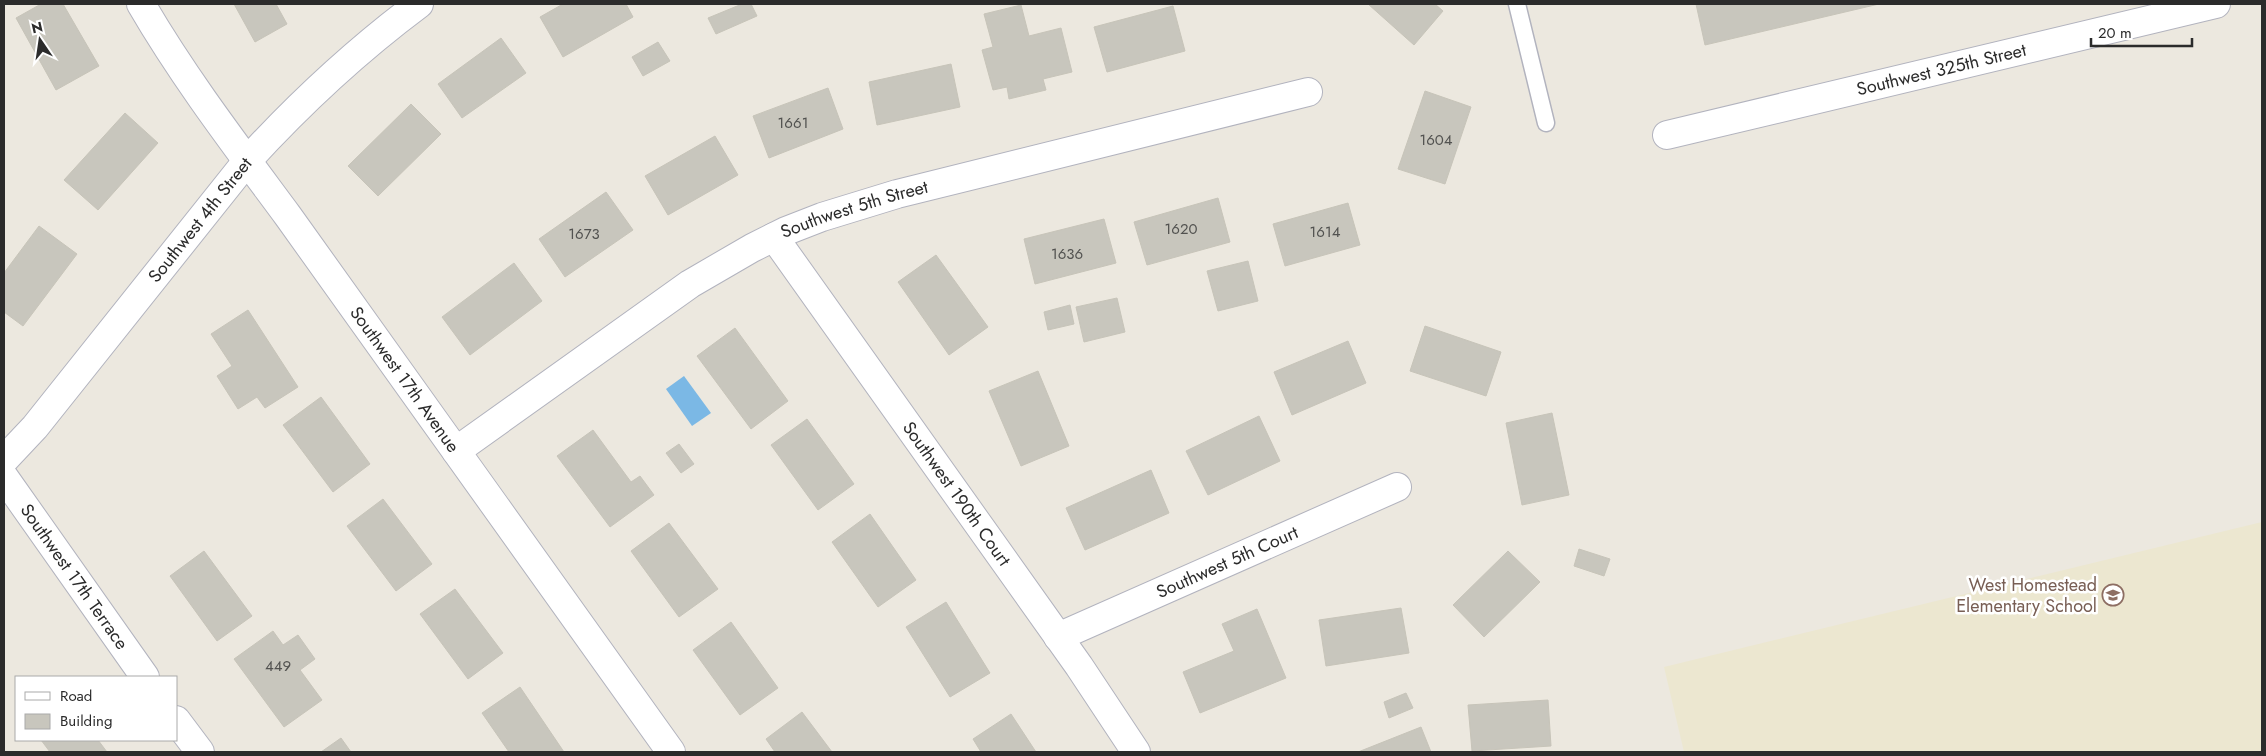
<svg xmlns="http://www.w3.org/2000/svg" width="2266" height="756" font-family="Jost,sans-serif">
<rect width="100%" height="100%" fill="#ece8df"/>
<!-- education -->
<path fill="#ece7d0" d="M 2262,522 L 2262,752 L 1684,752 L 1664,667 Z"/>
<!-- water -->
<path fill="#7bb8e5" d="M 684,376 L 711,413 L 692,426 L 666,389 Z"/>
<!-- building -->
<path fill="#c8c6bd" stroke="#c7c4b9" d="M 41,4 L 63,4 L 99,66 L 56,90 L 16,18 Z
M 234,4 L 276,4 L 287,24 L 255,42 Z
M 563,4 L 626,4 L 633,17 L 563,57 L 540,17 Z
M 742,4 L 751,4 L 757,16 L 716,34 L 708,18 Z
M 1368,4 L 1435,4 L 1443,11 L 1414,45 Z
M 1696,4 L 1879,4 L 1705,45 Z
M 1021,5 L 1029,36 L 1061,28 L 1072,72 L 1043,79 L 1046,90 L 1009,99 L 1007,87 L 993,90 L 982,50 L 993,47 L 984,14 Z
M 1173,6 L 1185,51 L 1107,72 L 1094,27 Z
M 501,38 L 526,73 L 462,118 L 438,84 Z
M 658,42 L 670,61 L 643,76 L 632,57 Z
M 951,64 L 960,107 L 877,125 L 869,82 Z
M 828,88 L 843,129 L 769,158 L 753,116 Z
M 1425,91 L 1471,107 L 1445,184 L 1398,169 Z
M 411,104 L 441,134 L 378,196 L 348,166 Z
M 125,113 L 158,143 L 98,210 L 64,180 Z
M 715,136 L 738,175 L 668,215 L 645,176 Z
M 606,192 L 633,230 L 565,277 L 539,239 Z
M 1218,198 L 1230,242 L 1147,265 L 1134,222 Z
M 1348,203 L 1360,245 L 1285,266 L 1273,224 Z
M 1104,219 L 1116,263 L 1035,284 L 1024,239 Z
M 39,226 L 77,254 L 23,326 L 4,312 L 4,273 Z
M 936,255 L 988,327 L 949,355 L 898,282 Z
M 1248,261 L 1258,301 L 1218,311 L 1207,271 Z
M 514,263 L 542,301 L 470,355 L 442,317 Z
M 1117,298 L 1125,332 L 1084,342 L 1076,307 Z
M 1070,305 L 1074,324 L 1048,330 L 1044,312 Z
M 248,310 L 298,387 L 265,408 L 257,397 L 238,409 L 217,376 L 232,366 L 211,334 Z
M 1425,326 L 1501,352 L 1486,396 L 1410,371 Z
M 735,328 L 788,401 L 751,429 L 697,356 Z
M 1348,341 L 1366,383 L 1292,415 L 1274,372 Z
M 1038,371 L 1069,446 L 1021,466 L 989,391 Z
M 321,397 L 370,464 L 333,492 L 283,425 Z
M 1552,413 L 1569,495 L 1522,505 L 1506,423 Z
M 1259,416 L 1280,461 L 1208,495 L 1186,451 Z
M 807,419 L 854,484 L 818,510 L 771,445 Z
M 593,430 L 631,482 L 640,476 L 654,495 L 610,527 L 557,456 Z
M 679,444 L 694,464 L 681,473 L 666,453 Z
M 1151,470 L 1169,513 L 1085,550 L 1066,508 Z
M 383,499 L 432,564 L 396,591 L 347,526 Z
M 870,514 L 916,580 L 878,607 L 832,542 Z
M 669,523 L 718,589 L 679,617 L 631,551 Z
M 1579,549 L 1610,559 L 1604,576 L 1574,566 Z
M 204,551 L 252,616 L 217,641 L 170,576 Z
M 1508,551 L 1540,582 L 1484,637 L 1453,605 Z
M 455,589 L 503,653 L 468,679 L 420,614 Z
M 946,602 L 990,673 L 950,697 L 906,627 Z
M 1401,608 L 1409,653 L 1326,666 L 1319,620 Z
M 1257,609 L 1286,678 L 1200,713 L 1183,672 L 1234,651 L 1222,624 Z
M 731,622 L 778,688 L 740,715 L 693,650 Z
M 273,631 L 283,645 L 298,635 L 315,659 L 300,670 L 322,700 L 284,727 L 234,659 Z
M 520,687 L 564,752 L 509,752 L 482,713 Z
M 1406,693 L 1413,708 L 1389,718 L 1384,702 Z
M 1548,700 L 1551,746 L 1472,751 L 1468,705 Z
M 802,712 L 832,752 L 775,752 L 766,739 Z
M 1011,714 L 1036,752 L 981,752 L 973,739 Z
M 1421,727 L 1431,752 L 1358,752 Z
M 341,738 L 351,752 L 321,752 Z
M 41,740 L 98,740 L 107,752 L 50,752 Z"/>
<g fill="none" stroke-linecap="round" stroke-linejoin="round">
<!-- service casing -->
<g stroke="#b2b3be" stroke-width="19">
<path id="service" d="M 1517,4 L 1546,123"/>
</g>
<!-- minor casing -->
<g stroke="#b2b3be" stroke-width="30">
<g id="minor">
<path id="s1" d="M 141,4 C 184,78 237,147 288,216 L 671,752"/>
<path id="s2" d="M 1667,135 L 2216,4"/>
<path id="s3" d="M 774,237 L 1079,666 L 1136,752"/>
<path id="s4" d="M 456,451 L 690,284 L 752,248 L 786,231 L 822,217 L 897,194 L 1308,92"/>
<path id="s5" d="M 4,460 L 35,427 L 247,161 C 300,103 356,51 419,4"/>
<path id="s6" d="M 4,477 L 145,677"/>
<path id="s7" d="M 1058,637 L 1397,487"/>
<path d="M 176,720 L 200,752"/>
</g>
</g>
<!-- service -->
<use href="#service" stroke="#fff" stroke-width="16"/>
<!-- minor -->
<use href="#minor" stroke="#fff" stroke-width="28"/>
</g>
<!-- icons -->
<defs>
<g id="school-ring" transform="scale(1.125)"><circle r="9.5" fill="#fff" stroke="#8d6e63" stroke-width="1.5"/><path d="M0-5L7-2L0 1L-7-2ZM-4 1L0 2.5L4 1V4Q0 6-4 4Z" fill="#8d6e63"/></g>
</defs>
<g fill-rule="evenodd">
<use href="#school-ring" x="2113" y="595"/>
</g>
<g text-anchor="middle" stroke-width="5" stroke-linejoin="round" paint-order="stroke">
<!-- number labels -->
<g font-size="15" fill="#525250">
<text x="793" y="128">1661</text>
<text x="1436" y="145">1604</text>
<text x="1181" y="234">1620</text>
<text x="1325" y="237">1614</text>
<text x="584" y="239">1673</text>
<text x="1067" y="259">1636</text>
<text x="278" y="671">449</text>
</g>
<!-- street labels -->
<g font-size="18" fill="#2b2b2b" stroke="#fff">
<text dy="6" stroke="none"><textPath href="#s2" startOffset="282">Southwest 325th Street</textPath></text>
<text dy="6" stroke="none"><textPath href="#s4" startOffset="469">Southwest 5th Street</textPath></text>
<text dy="6" stroke="none"><textPath href="#s5" startOffset="310">Southwest 4th Street</textPath></text>
<text dy="6" stroke="none"><textPath href="#s1" startOffset="459">Southwest 17th Avenue</textPath></text>
<text dy="6" stroke="none"><textPath href="#s3" startOffset="315">Southwest 190th Court</textPath></text>
<text dy="6" stroke="none"><textPath href="#s7" startOffset="185">Southwest 5th Court</textPath></text>
<text dy="6" stroke="none"><textPath href="#s6" startOffset="122">Southwest 17th Terrace</textPath></text>
</g>
<!-- education labels -->
<g font-size="18" fill="#785e54" stroke="#fff" text-anchor="end">
<text x="2097" y="591">West Homestead<tspan x="2097" dy="21">Elementary School</tspan></text>
</g>
</g>
<!-- border -->
<rect width="2266" height="756" fill="none" stroke="#2b2b2b" stroke-width="10"/>
<!-- legend -->
<rect x="15" y="676" width="162" height="65" fill="#ffffff" stroke="#aaaaaa"/>
<rect x="25" y="692" width="25" height="8" fill="#ffffff" stroke="#aaaaaa"/>
<text x="60" y="701" font-size="15" fill="#2b2b2b">Road</text>
<rect x="25" y="714" width="25" height="15" fill="#c8c6bd" stroke="#aaaaaa"/>
<text x="60" y="726" font-size="15" fill="#2b2b2b">Building</text>
<!-- north arrow -->
<g transform="translate(40 40) rotate(347)" stroke="#ffffff" stroke-width="4" paint-order="stroke">
<path d="M0-4L9 19L0 12L-9 19Z" fill="#2b2b2b"/>
<text y="-8" font-size="14" font-weight="bold" text-anchor="middle" fill="#2b2b2b">N</text>
</g>
<!-- scale -->
<path d="M2091 38v8h101v-8" fill="none" stroke="#2b2b2b" stroke-width="2.5"/>
<text x="2098" y="38" font-size="15" fill="#2b2b2b" stroke="#ffffff" stroke-width="4" paint-order="stroke">20 m</text>
</svg>
